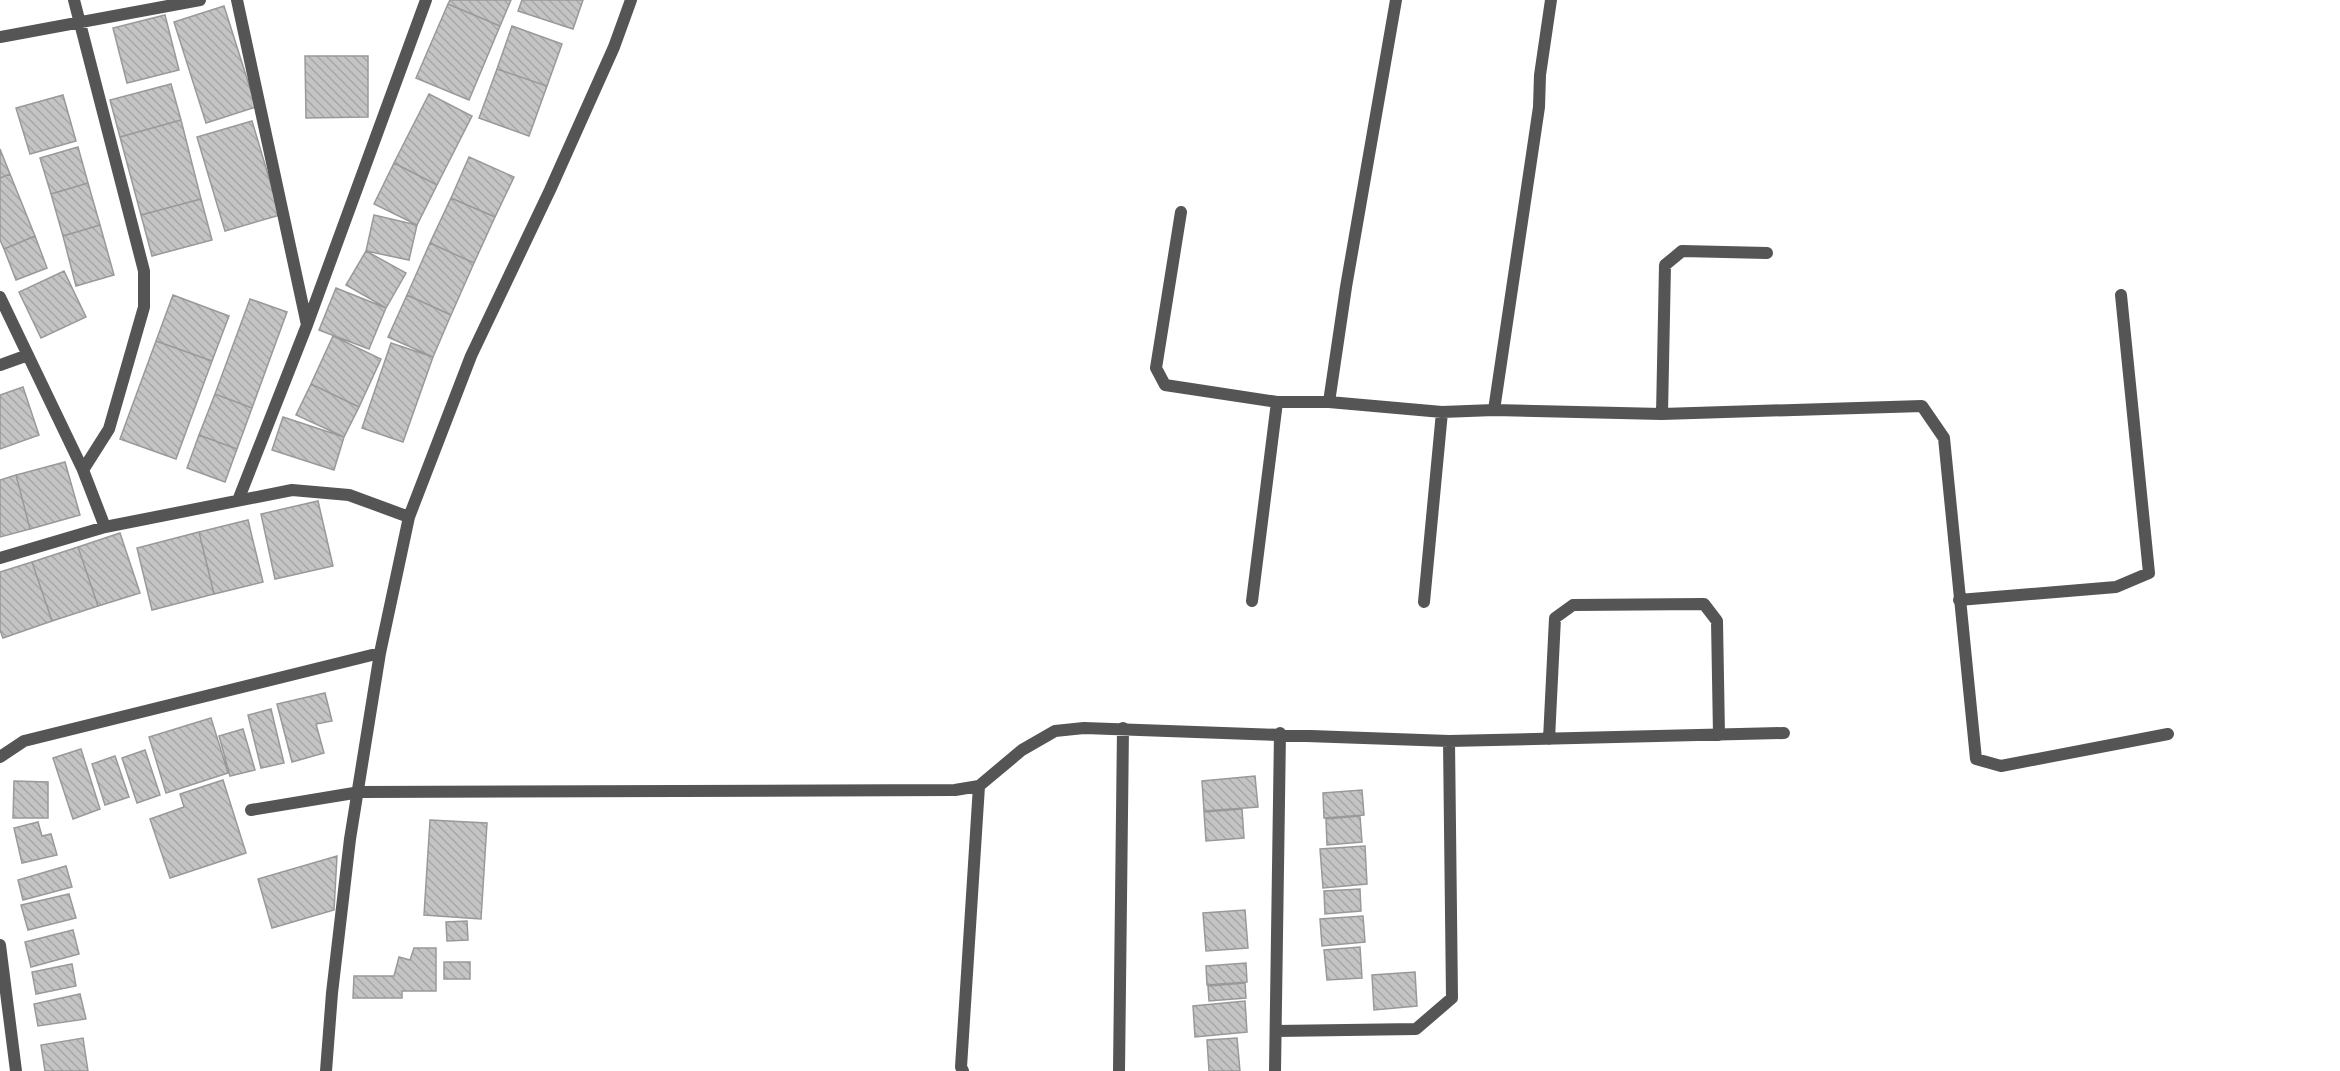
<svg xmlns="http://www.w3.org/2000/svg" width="2340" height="1071" font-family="Figtree,sans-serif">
<defs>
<pattern id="building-back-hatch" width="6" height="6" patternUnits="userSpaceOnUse" patternTransform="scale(1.5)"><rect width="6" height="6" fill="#c4c4c4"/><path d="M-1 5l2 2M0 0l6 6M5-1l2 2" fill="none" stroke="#a7a7a7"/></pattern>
</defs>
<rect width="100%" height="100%" fill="#fff"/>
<!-- building -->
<path fill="url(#building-back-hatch)" stroke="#999" stroke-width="1.5" d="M 450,0 L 511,0 L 500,26 L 448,4 Z
M 522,0 L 583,0 L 573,29 L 518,11 Z
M 448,4 L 500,26 L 469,100 L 416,78 Z
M 224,6 L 256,107 L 206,123 L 174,22 Z
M 165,15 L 179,70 L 127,83 L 113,28 Z
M 512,26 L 562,44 L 547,86 L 497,69 Z
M 305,56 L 368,56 L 368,117 L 306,118 Z
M 497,69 L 547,86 L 529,136 L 479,118 Z
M 171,84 L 181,120 L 120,137 L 110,100 Z
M 429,94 L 472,116 L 437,185 L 394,163 Z
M 63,95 L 76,141 L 30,154 L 16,108 Z
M 181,120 L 201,199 L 141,215 L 120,137 Z
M 252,121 L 280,215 L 225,231 L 197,137 Z
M 78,147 L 88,183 L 51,194 L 40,158 Z
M 0,149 L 10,174 L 0,178 Z
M 469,157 L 514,177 L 495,217 L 451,198 Z
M 394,163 L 437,185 L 417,225 L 374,204 Z
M 10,174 L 35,236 L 4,249 L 0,240 L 0,178 Z
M 88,183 L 100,225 L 63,236 L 51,194 Z
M 451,198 L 495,217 L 474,263 L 430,243 Z
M 201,199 L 212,240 L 152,256 L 141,215 Z
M 374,215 L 417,225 L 409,260 L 366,251 Z
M 100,225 L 114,275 L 76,286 L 63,236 Z
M 35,236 L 47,268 L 16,280 L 4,249 Z
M 430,243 L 474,263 L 451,315 L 407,295 Z
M 366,251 L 406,273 L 386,308 L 346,285 Z
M 64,271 L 86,317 L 41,338 L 19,292 Z
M 336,288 L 386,308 L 369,349 L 319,330 Z
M 173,295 L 229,316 L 212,361 L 156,341 Z
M 407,295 L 451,315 L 433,357 L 388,337 Z
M 250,299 L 287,312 L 252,408 L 215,394 Z
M 333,336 L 381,359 L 359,407 L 311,384 Z
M 156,341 L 212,361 L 176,459 L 120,439 Z
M 391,343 L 433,357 L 403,442 L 362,428 Z
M 311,384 L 359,407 L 344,437 L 296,415 Z
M 23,387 L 39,435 L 0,449 L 0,395 Z
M 215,394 L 252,408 L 237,449 L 199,435 Z
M 283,417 L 344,437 L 334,470 L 272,450 Z
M 199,435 L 237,449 L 225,482 L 187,468 Z
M 65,462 L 80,515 L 30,529 L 16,475 Z
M 16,475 L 30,529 L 0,537 L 0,480 Z
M 318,501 L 333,566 L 275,579 L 261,514 Z
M 248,520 L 263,582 L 214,594 L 199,532 Z
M 199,532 L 214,594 L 152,610 L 137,548 Z
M 120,533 L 140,593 L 98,606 L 78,547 Z
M 78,547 L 98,606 L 52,621 L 32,562 Z
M 32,562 L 52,621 L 3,638 L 0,630 L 0,572 Z
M 325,693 L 332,721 L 316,724 L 324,753 L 292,762 L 277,704 Z
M 271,709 L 284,763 L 261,768 L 248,715 Z
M 211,718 L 228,773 L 166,793 L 149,737 Z
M 243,729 L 255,770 L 230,776 L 219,736 Z
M 81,749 L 100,809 L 73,819 L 53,758 Z
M 145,750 L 160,795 L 137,803 L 122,758 Z
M 115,756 L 129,797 L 105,805 L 92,764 Z
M 1255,776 L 1258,807 L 1204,811 L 1202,781 Z
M 223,780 L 246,853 L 170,878 L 150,819 L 184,807 L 180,794 Z
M 14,781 L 48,782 L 48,818 L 13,818 Z
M 1362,790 L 1364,815 L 1324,818 L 1323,793 Z
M 1242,809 L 1244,838 L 1206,841 L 1204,812 Z
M 1360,816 L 1362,842 L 1327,845 L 1326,819 Z
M 430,820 L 487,823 L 481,919 L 424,915 Z
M 38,822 L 42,836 L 51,834 L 57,855 L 22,863 L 14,828 Z
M 1365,846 L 1367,884 L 1323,888 L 1320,849 Z
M 337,856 L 334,910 L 272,928 L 258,879 Z
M 66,866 L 72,887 L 23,900 L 18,880 Z
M 1360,889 L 1361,911 L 1325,914 L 1324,891 Z
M 69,894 L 76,918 L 28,930 L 21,905 Z
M 1245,910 L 1248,948 L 1206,951 L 1203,913 Z
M 1363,916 L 1365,942 L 1322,946 L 1320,919 Z
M 467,921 L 468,940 L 447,941 L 446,922 Z
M 73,930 L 79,954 L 31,967 L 25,942 Z
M 1360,947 L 1362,978 L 1327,980 L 1324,950 Z
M 414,948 L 436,948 L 436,991 L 402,991 L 402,998 L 353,998 L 354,976 L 394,976 L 399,957 L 410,960 Z
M 444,962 L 470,962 L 470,979 L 444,979 Z
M 1246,963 L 1247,982 L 1207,985 L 1206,966 Z
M 72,964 L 76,986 L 36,994 L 32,972 Z
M 1415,972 L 1417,1006 L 1374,1010 L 1372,975 Z
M 1245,983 L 1246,998 L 1209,1001 L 1208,986 Z
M 80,994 L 86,1019 L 38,1026 L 34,1004 Z
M 1245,1001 L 1247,1032 L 1195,1037 L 1193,1006 Z
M 83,1038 L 88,1071 L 45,1071 L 41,1045 Z
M 1237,1038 L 1240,1071 L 1209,1071 L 1207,1040 Z"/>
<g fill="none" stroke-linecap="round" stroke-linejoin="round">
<!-- lane -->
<path stroke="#555" stroke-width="12" d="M 251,810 L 360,792"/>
<!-- street -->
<path stroke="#555" stroke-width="12" d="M 74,0 L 144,271 L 144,307 L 109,429 L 83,470
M 237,0 L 307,325 L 239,498
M 1396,0 L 1346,287 L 1329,402 L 1442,412 L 1494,410
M 1551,0 L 1540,75 L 1539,107 L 1494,410 L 1662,414 L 1922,406 L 1944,438 L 1976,759 L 2001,766 L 2168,734
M 0,37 L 200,0
M 1181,212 L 1156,368 L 1165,385 L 1277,402 L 1329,402
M 0,297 L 83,470 L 105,527
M 307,325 L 426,0
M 0,365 L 28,355
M 1662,414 L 1665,265 L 1682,251 L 1767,253
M 0,558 L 105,527 L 292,490 L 349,495 L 409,517
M 1959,600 L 2116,587 L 2149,573 L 2121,295
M 1252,601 L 1277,402
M 1424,602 L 1442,412
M 1549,739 L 1555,618 L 1573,605 L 1704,604 L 1717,621 L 1719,735
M 0,757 L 24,741 L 380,653
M 360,792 L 955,790 L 979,786 L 1022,750 L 1055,731 L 1084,728 L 1449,741 L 1784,733
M 0,945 L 16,1071
M 1276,1031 L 1416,1029 L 1452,998 L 1449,741
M 326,1071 L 332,993 L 350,839 L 380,653 L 409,517 L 471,356 L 550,190 L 614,47 L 631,0
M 963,1071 L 961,1067 L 979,786
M 1119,1071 L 1123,728
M 1275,1071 L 1280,733"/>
</g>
</svg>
